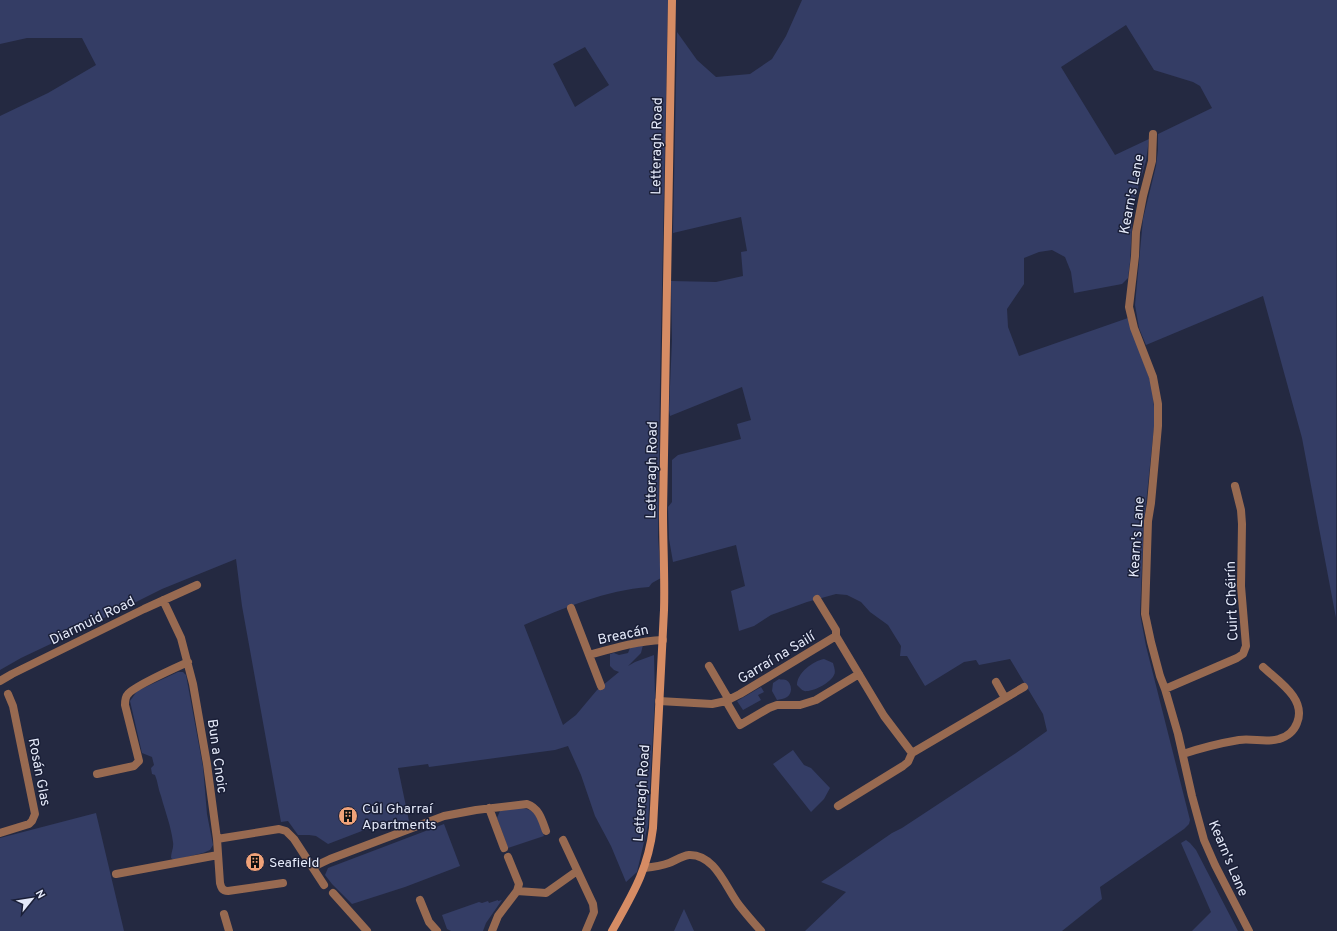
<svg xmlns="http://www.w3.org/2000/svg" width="1337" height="931" font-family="Overpass,sans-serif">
<rect width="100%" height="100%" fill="#242941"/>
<!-- green -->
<path fill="#343d65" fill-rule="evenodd" d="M 0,0 L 668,0 L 660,383 L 658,537 L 661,578 L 652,583 L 649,587 C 606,590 564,608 524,625 L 563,725 L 576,715 L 597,690 L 619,672 L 614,670 L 610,666 L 610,654 L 614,653 L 619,655 L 628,653 L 630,648 L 643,645 L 641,653 L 628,666 L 635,662 L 654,655 L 655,696 L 648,825 L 637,872 L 626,882 L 611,846 L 595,816 L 581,775 L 568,746 L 555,750 L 429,767 L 428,764 L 398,768 L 409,821 L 391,827 L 388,821 L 328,844 L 316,836 L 309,835 L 298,835 L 288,821 L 281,822 L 242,606 L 236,559 L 162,589 L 92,624 C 82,624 72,624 66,632 C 64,636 63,638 59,640 L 21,658 L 0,670 L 0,116 L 48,93 L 96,65 L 82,38 L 27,38 L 0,44 ZM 585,47 L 609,85 L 575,107 L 553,64 Z
M 802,0 L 1337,0 L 1336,618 L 1302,438 L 1263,296 L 1146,345 L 1139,328 L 1135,305 L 1143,219 L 1156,166 L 1158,150 L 1158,134 L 1212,108 L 1200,86 L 1193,82 L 1154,70 L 1126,25 L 1061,67 L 1115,155 L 1149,139 L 1146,161 L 1133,205 L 1130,262 L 1128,278 L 1122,284 L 1074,293 L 1071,272 L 1065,257 L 1052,250 L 1039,252 L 1024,258 L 1024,284 L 1007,309 L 1008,327 L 1019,356 L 1128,318 L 1152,386 L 1155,418 L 1144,522 L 1140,614 L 1146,646 L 1190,820 L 1189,824 L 1184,829 L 1100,887 L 1102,899 L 1062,931 L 805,931 L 846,892 L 821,882 L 892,833 L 902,828 L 1016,753 L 1047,731 L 1043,714 L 1010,659 L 979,665 L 976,660 L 964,662 L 925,686 L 907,656 L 900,656 L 901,646 L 888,625 L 870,612 L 861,602 L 847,595 L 836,594 L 807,602 L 771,615 L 754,626 L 739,631 L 731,591 L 745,586 L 736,545 L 673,562 L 669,539 L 668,507 L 672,502 L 672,460 L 678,455 L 741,439 L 737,424 L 751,420 L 742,387 L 670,416 L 669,410 L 672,340 L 671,281 L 716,282 L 743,276 L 741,252 L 747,251 L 741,217 L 673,233 L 677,32 L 697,60 L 716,77 L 750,74 L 772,59 L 786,36 Z
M 824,659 L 833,663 C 834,667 836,672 834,675 C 831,682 815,691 807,691 C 803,692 800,688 797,685 C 797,673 813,661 824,659 Z
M 178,672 L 183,672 L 186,675 L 203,767 L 207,814 L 213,845 L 210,850 L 203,853 L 174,860 L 171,858 C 171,852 174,848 173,842 C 171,826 165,811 161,796 C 158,789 158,782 155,775 L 152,774 L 151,768 L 154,765 L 152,757 L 142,753 L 130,701 L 137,691 Z
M 779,679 C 781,680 783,679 786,680 C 792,683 793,693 787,697 C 784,699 780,699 777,700 L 772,691 L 773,683 Z
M 761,687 L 764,692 L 758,695 L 761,700 L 743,710 L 737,701 Z
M 793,750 L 804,765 L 811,768 L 830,788 L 824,799 L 811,812 L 773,764 Z
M 521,808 C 538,809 539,822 544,836 L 508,848 L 497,818 L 500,811 Z
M 96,813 L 124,931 L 0,931 L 0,838 Z
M 444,824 L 460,866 L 405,887 L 352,904 L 332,884 L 325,875 L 328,868 Z
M 1186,840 L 1190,843 L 1196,850 L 1238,931 L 1192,931 L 1211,912 L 1181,843 Z
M 498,900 L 498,901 L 502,900 L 486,923 L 483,931 L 451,931 L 447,929 L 442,915 L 479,902 L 482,903 L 488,901 L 489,903 Z
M 684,909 L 694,931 L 674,931 Z"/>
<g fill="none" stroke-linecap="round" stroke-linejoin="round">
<!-- street -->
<path stroke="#986a51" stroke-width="8" d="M 1153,134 L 1152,161 L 1143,196 L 1136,232 L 1135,256 L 1129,307 L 1134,328 L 1153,377 L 1158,404 L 1158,426 L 1151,503 L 1148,521 L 1145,614 L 1151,642 L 1160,676 L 1165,689 L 1178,734 L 1192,796 L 1204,840 L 1215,865 L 1249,931
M 817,599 L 836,630 L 836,636 L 884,716 L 912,753
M 163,600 L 181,638 L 193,684 L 207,764 L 217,839 L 220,883 C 221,887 222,891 228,891 L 283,883
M 571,608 L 601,686
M 589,655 C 614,648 637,641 663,640
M 709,666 L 729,700
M 0,681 L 12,674 L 144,609 L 197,585
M 996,682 L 1005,698
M 1165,689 L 1237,658 L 1243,654 L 1246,646 L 1241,586 L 1242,524 L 1241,510 L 1235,486
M 659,701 L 712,704 L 726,701 L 740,694 L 836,636
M 726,701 L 740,725 L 769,708 L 777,705 L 800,705 L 816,700 L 859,674
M 1183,754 C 1201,748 1221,743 1239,740 C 1252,738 1267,743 1279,739 C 1287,737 1294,731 1297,723 C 1307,699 1278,681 1263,667
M 97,774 L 134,766 L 139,761 L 125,705 C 125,701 125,697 128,694 C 134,686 177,667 188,662
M 838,806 L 903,766 L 908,762 L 912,753 L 1024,687
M 489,808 L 504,848
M 0,833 L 29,824 L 32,821 L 35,814 L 13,706 L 8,694
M 217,839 L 279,829 L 286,831 L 294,839 L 324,885
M 563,840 L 593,904 L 594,912 L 586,931
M 508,857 L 519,884 L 517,891
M 313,867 L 330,859 L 444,816 L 476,810 L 527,804 C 539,808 542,820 546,831
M 644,868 C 653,867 661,866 669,863 C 675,861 681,856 689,855 C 715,854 726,888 739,905 C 746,914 753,922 761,931
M 116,874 L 218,855
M 333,893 L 367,931
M 420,900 L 429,922 L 437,931
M 224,914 L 229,931
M 492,931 L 498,916 L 517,891 L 546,893 L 577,871"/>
<!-- secondary -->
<path stroke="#d68c64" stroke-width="8" d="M 612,931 C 632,895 648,870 653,828 L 664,610 C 665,577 663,545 663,512 L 672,0"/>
</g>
<!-- icons -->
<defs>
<g id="building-disc" transform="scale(1)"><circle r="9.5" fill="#f0a279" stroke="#1a1f37"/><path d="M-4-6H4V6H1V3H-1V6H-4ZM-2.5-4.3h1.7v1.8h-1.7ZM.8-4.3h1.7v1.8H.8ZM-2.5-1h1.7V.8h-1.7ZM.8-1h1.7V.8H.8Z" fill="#111"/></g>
</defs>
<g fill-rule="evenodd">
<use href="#building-disc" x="348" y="816"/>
<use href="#building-disc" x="255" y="862"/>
</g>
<g text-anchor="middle" stroke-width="3" stroke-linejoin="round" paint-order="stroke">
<!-- street labels -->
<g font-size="14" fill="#e4e9f9" stroke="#1a1f37">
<text transform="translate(656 146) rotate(-89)" y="5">Letteragh Road</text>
<text transform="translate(1131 194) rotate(-79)" y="5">Kearn's Lane</text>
<text transform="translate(651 470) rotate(-89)" y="5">Letteragh Road</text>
<text transform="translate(1136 537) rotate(-86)" y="5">Kearn's Lane</text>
<text transform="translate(1231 601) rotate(-92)" y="5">Cuirt Chéirín</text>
<text transform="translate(92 620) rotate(-26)" y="5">Diarmuid Road</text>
<text transform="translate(623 634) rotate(-12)" y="5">Breacán</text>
<text transform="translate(776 657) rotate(-31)" y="5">Garraí na Sailí</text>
<text transform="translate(218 756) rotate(82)" y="5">Bun a Cnoic</text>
<text transform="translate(40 772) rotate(79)" y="5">Rosán Glas</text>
<text transform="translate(641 793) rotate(-86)" y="5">Letteragh Road</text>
<text transform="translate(1229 858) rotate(67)" y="5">Kearn's Lane</text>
</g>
<!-- poi labels -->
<g font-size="14" fill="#e4e9f9" stroke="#1a1f37" text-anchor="start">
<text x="362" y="813">Cúl Gharraí<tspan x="362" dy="16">Apartments</tspan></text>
<text x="269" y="867">Seafield</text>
</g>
</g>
<!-- north arrow -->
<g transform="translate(32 899) rotate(60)" stroke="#1a1f37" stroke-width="3" paint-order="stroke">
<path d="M0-3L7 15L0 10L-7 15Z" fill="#e4e9f9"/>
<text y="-6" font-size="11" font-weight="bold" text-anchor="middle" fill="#e4e9f9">N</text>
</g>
</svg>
